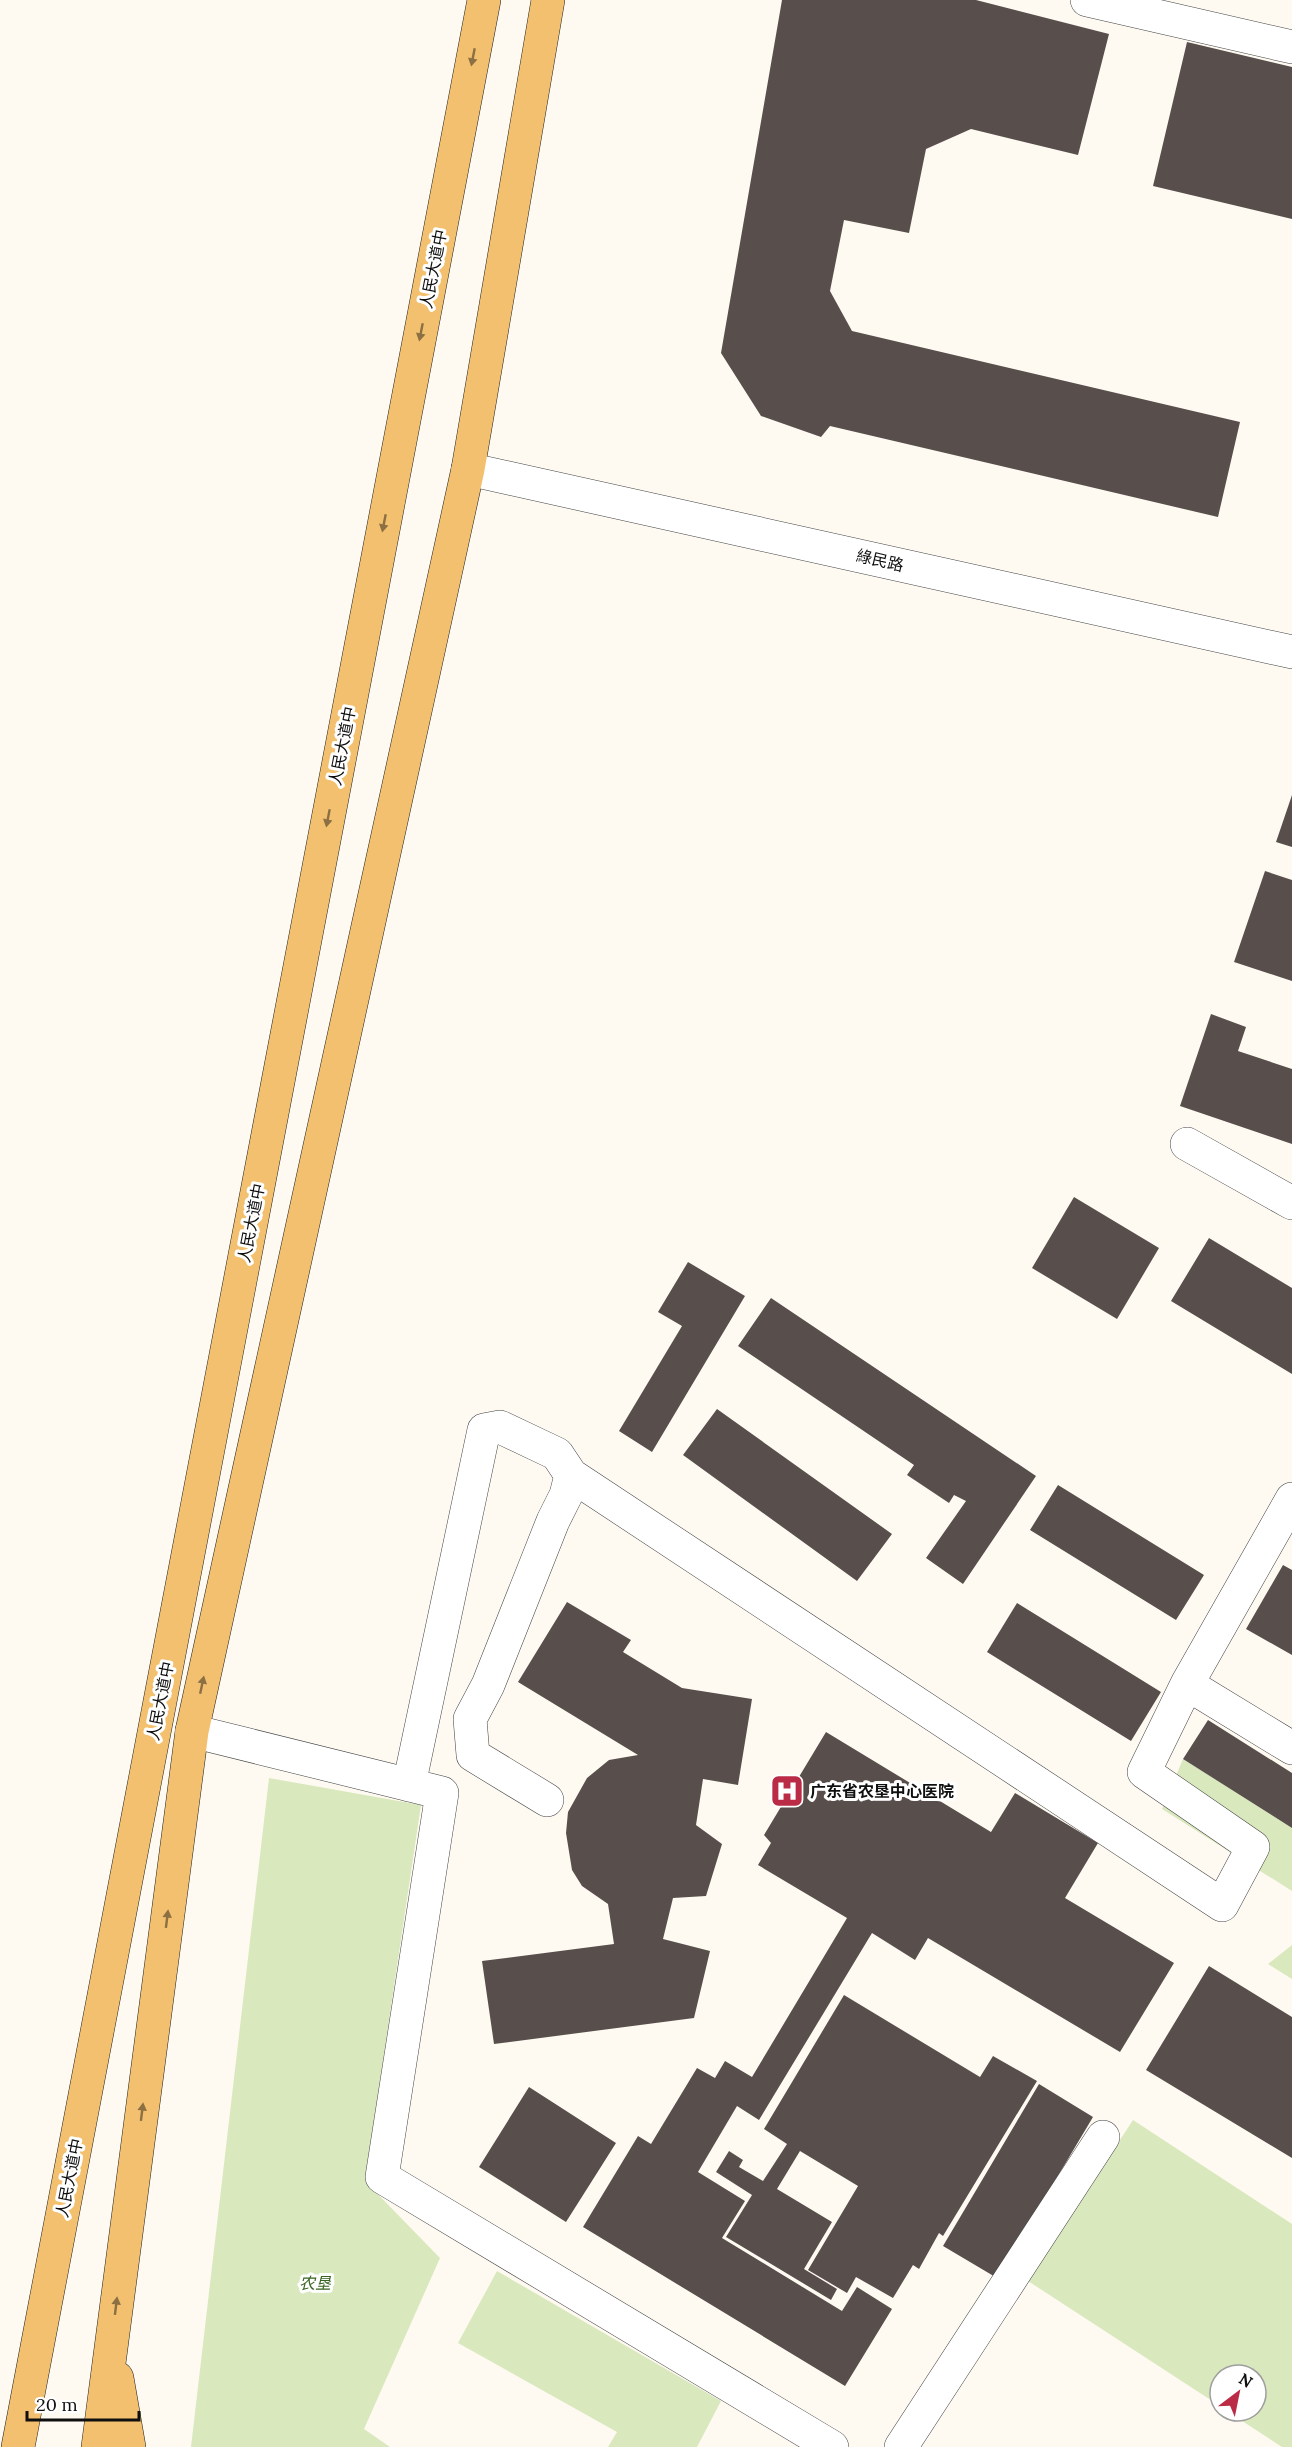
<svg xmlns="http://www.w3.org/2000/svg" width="1292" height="2447" font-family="Lora,'Noto Sans SC',serif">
<rect width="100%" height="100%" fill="#fefaf2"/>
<!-- green -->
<path fill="#d9e8bd" d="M 1183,1759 L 1292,1828 L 1292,1891 L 1162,1809 Z
M 269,1778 L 421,1805 L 365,2181 L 440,2258 L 364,2429 L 390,2447 L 191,2447 Z
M 1292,1945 L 1292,1979 L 1268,1964 Z
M 1133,2120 L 1292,2224 L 1292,2447 L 1282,2447 L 1227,2411 L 1256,2411 L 1256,2375 L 1220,2375 L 1220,2406 L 1028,2281 Z
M 497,2271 L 721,2401 L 697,2447 L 608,2447 L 617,2432 L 458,2343 Z"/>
<!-- building -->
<path fill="#584f4c" d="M 782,0 L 976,0 L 1109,34 L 1078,155 L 971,129 L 926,149 L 909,233 L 844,220 L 830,291 L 852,331 L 1240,422 L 1218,517 L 830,426 L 821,437 L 761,416 L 721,353 Z
M 1187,42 L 1292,67 L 1292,219 L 1153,186 Z
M 1292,795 L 1292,847 L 1276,842 Z
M 1265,871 L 1292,880 L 1292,981 L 1234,962 Z
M 1211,1014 L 1246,1027 L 1238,1051 L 1292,1069 L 1292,1144 L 1180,1106 Z
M 1074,1197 L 1159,1248 L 1117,1319 L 1032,1268 Z
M 1209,1238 L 1292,1288 L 1292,1374 L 1171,1301 Z
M 688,1262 L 745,1296 L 652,1452 L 619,1431 L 682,1326 L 658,1312 Z
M 771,1298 L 1036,1476 L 963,1584 L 926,1558 L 966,1501 L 954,1495 L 949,1503 L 907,1475 L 914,1465 L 738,1346 Z
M 717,1409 L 892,1534 L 857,1581 L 683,1455 Z
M 1058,1485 L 1204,1575 L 1176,1620 L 1030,1530 Z
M 1283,1565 L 1292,1570 L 1292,1655 L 1246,1629 Z
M 567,1602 L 631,1640 L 623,1652 L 682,1688 L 752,1699 L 738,1785 L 703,1779 L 696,1825 L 722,1844 L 706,1896 L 673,1898 L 663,1939 L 710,1951 L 694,2018 L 494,2044 L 482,1961 L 614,1944 L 608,1904 L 582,1886 L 572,1870 L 566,1833 L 568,1812 L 587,1778 L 609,1760 L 638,1755 L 518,1682 Z
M 1017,1603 L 1161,1692 L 1131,1741 L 987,1652 Z
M 1208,1720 L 1292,1773 L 1292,1828 L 1183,1759 Z
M 826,1732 L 991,1832 L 1015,1793 L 1098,1843 L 1065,1898 L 1174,1963 L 1120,2052 L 928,1938 L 915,1960 L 872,1933 L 759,2120 L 737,2106 L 698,2172 L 745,2201 L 722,2238 L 842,2311 L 857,2287 L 892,2309 L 845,2386 L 583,2227 L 638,2136 L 651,2144 L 697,2068 L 715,2078 L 725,2061 L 752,2077 L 847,1918 L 758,1865 L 771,1843 L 764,1835 Z
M 1209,1966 L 1292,2017 L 1292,2158 L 1146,2070 Z
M 844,1995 L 980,2077 L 993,2056 L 1037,2081 L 943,2236 L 939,2233 L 919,2269 L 913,2265 L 893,2298 L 856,2277 L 847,2293 L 808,2270 L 858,2186 L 800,2151 L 777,2189 L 832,2222 L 804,2269 L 837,2289 L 831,2300 L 726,2237 L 752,2195 L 716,2172 L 729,2151 L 743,2160 L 739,2167 L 763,2181 L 787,2144 L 764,2129 Z
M 1039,2084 L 1093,2117 L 997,2278 L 943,2246 Z
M 529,2087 L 616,2143 L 566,2222 L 479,2167 Z"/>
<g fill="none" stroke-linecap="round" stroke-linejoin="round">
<!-- minor casing -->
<g stroke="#424242" stroke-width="34">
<path id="minor" d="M 1087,0 L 1292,47
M 468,469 L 1292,652
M 1187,1144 L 1292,1203
M 571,1475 L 1222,1905 L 1253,1847 L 1144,1772 L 1187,1684 L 1292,1748
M 1187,1684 L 1292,1499
M 192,1731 L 442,1793 L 382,2177 L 832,2447
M 409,1785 L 484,1430 L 500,1427 L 557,1454 L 571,1475 L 566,1495 L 553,1521 L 488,1685 L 470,1719 L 473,1755 L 547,1800
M 901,2447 L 1103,2137"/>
</g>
<!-- major casing -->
<g stroke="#202020" stroke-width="34">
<path id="major" d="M 117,2378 L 129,2447
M 18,2447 L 484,0
M 98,2447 L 192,1731 L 468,469 L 548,0"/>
</g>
<!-- minor -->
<use href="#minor" stroke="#fff" stroke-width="33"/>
<!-- major -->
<use href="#major" stroke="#f2c06e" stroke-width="33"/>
</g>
<!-- one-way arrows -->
<defs><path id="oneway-solid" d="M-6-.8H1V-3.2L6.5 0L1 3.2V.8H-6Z" transform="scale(1.5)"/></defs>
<g fill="#8c7043">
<use href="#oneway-solid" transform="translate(473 57) rotate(101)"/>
<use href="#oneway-solid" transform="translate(421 332) rotate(101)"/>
<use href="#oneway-solid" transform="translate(384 523) rotate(101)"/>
<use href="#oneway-solid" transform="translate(328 818) rotate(101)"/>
<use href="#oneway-solid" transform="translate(202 1685) rotate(-78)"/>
<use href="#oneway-solid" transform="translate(167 1919) rotate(-83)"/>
<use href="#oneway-solid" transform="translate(142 2112) rotate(-83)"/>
<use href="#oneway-solid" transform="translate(116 2306) rotate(-83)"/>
</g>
<!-- icons -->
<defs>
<g id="hospital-square" transform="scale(1.725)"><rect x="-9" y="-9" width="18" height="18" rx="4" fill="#ba2c46" stroke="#fff"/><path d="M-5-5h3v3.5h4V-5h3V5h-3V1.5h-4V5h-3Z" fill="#fff"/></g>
</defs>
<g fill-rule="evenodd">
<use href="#hospital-square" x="787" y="1791"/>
</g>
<g text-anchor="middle" stroke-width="6" stroke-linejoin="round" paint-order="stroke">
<!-- street labels -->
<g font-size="16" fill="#0f0f0f" stroke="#fff">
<text transform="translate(433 269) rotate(-79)" y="6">人民大道中</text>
<text transform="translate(880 560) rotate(13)" y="6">綠民路</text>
<text transform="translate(342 746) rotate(-79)" y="6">人民大道中</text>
<text transform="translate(251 1223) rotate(-79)" y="6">人民大道中</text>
<text transform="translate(160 1701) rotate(-79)" y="6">人民大道中</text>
<text transform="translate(69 2178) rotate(-79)" y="6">人民大道中</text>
</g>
<!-- poi labels -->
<g font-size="16" font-weight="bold" fill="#0f0f0f" stroke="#fff" text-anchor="start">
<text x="810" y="1797">广东省农垦中心医院</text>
</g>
<!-- park labels -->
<g font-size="16" font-style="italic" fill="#396522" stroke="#fff">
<text x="315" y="2289">农垦</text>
</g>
</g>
<!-- north arrow -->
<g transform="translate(1238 2393) rotate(32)"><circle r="28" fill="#ffffff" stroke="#9f9f9f" stroke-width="1.5"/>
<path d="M0-4.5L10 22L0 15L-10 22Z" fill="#ba2c46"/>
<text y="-9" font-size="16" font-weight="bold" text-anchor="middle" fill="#0f0f0f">N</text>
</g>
<!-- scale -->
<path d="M27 2411v9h112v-9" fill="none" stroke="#0f0f0f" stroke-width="3"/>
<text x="36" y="2411" font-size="18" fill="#0f0f0f" stroke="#ffffff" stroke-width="4.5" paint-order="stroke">20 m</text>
</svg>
